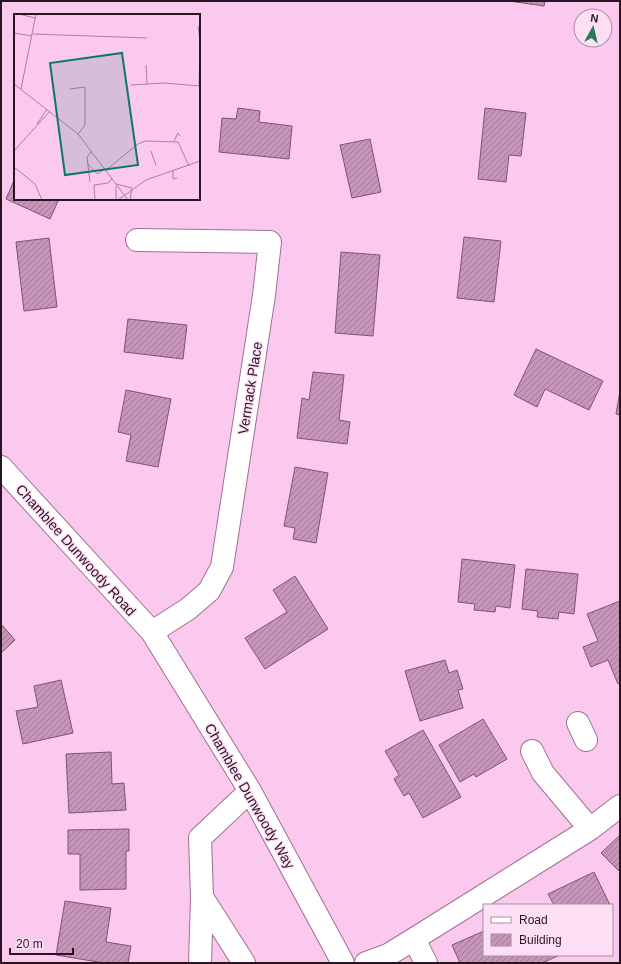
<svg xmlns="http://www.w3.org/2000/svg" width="621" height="964" font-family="Arial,sans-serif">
<defs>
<pattern id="building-hatch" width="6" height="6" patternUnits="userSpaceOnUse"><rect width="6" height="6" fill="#c696b9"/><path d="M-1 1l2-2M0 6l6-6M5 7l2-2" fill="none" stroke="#a17996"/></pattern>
</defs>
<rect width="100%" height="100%" fill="#fcc9ee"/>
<!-- building -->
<path fill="url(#building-hatch)" stroke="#7e5373" d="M 509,1 L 545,1 L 544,6 Z
M 238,108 L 260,111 L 259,122 L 292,126 L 289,159 L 219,152 L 222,118 L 236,119 Z
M 485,108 L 526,113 L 521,156 L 509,155 L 506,182 L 478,179 Z
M 370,139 L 381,192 L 352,198 L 340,145 Z
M 15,178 L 15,199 L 59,199 L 50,219 L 6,199 Z
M 464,237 L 501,241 L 494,302 L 457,298 Z
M 49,238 L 57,307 L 24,311 L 16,242 Z
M 341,252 L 380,255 L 373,336 L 335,333 Z
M 128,319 L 187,325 L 183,359 L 124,352 Z
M 536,349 L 603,381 L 589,410 L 545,389 L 537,407 L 514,395 Z
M 313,372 L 344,375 L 339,420 L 350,422 L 347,444 L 297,438 L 302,398 L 309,400 Z
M 126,390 L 171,399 L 158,467 L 126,461 L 131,435 L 118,432 Z
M 620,391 L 620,415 L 616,414 Z
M 295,467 L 328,473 L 316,543 L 293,539 L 295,528 L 284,526 Z
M 462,559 L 515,565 L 510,608 L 496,606 L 495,612 L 474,610 L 475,604 L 458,602 Z
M 526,569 L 578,574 L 574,614 L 559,612 L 558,619 L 537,617 L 538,611 L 522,609 Z
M 295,576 L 328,629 L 265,669 L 245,638 L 287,612 L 273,590 Z
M 620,601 L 620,683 L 618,684 L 608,660 L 591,667 L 583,647 L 598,641 L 587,614 Z
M 1,624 L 15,640 L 1,653 Z
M 445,660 L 449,673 L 457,670 L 463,689 L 458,690 L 463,708 L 420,721 L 405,671 Z
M 61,680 L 73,733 L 23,744 L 16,711 L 38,707 L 34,686 Z
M 483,719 L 507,759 L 476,777 L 474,774 L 460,782 L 439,745 Z
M 423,730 L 461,797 L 423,818 L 409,793 L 404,796 L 394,779 L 399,775 L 385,751 Z
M 111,752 L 112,784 L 124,783 L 126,810 L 69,813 L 66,754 Z
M 129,829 L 129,851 L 126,851 L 126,889 L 80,890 L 80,854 L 68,854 L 68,830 Z
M 620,835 L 620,872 L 601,853 Z
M 594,872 L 610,905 L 554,905 L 548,894 Z
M 65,901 L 111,908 L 106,942 L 131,946 L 128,963 L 104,963 L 56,955 Z
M 484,931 L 484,955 L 560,955 L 542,963 L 460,963 L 452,945 Z"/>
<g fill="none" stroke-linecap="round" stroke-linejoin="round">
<!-- minor casing -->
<g stroke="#9e7091" stroke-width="24">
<path id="minor" d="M 137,240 L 270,242 L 264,295 L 222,567 L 209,591 L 188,609 L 152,632
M 1,467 L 152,632 L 250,791 L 343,963
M 578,723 L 586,740
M 532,751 L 543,773 L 590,829
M 202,897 L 244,963
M 414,939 L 426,963
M 200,963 L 202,897 L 200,838 L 250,791
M 366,963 L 388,955 L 414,939 L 590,829 L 620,806"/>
</g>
<!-- minor -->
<use href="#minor" stroke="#fff" stroke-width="22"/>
</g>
<g text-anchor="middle" stroke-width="3" stroke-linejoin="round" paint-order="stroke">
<!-- street labels -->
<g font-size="14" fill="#271522" stroke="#fddef4">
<text transform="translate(250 388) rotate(-81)" y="5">Vermack Place</text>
<text transform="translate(76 550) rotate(48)" y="5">Chamblee Dunwoody Road</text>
<text transform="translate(250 796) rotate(60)" y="5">Chamblee Dunwoody Way</text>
</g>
</g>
<!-- overview -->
<g transform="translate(14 14)">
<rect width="186" height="186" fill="#fcc9ee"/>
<path fill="none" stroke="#a7819c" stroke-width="1" d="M 5,0 L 21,4M 184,12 L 186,26M 0,19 L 18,22M 19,20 L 133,24M 132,51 L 133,70M 0,70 L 64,120 L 114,186M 117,71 L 150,69 L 186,72M 185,72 L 186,36M 7,75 L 22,0M 56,75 L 71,73 L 71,111 L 64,120M 23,110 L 33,95M 160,127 L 164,119 L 166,122M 0,137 L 36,97M 137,137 L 142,151M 74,150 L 83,160 L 91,155M 0,153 L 21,170 L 28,186M 92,156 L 124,130 L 131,127 L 164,128 L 175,152M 159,157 L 159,165 L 163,164M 76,168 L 73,143 L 78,137M 102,170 L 118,174M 102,172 L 102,186M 81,186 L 80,171 L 94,169 L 98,165M 104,186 L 132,166 L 186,147M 116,186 L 118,174"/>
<path fill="#0f766e" fill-opacity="0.15" stroke="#0f766e" stroke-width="2" d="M 108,39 L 124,151 L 51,161 L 36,49 Z"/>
<rect width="186" height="186" fill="none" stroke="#271522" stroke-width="2"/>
</g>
<!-- border -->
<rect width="621" height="964" fill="none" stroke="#271522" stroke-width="4"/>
<!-- legend -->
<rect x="483" y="904" width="130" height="52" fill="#fddef4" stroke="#a78ea0"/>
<rect x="491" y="917" width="20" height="6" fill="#ffffff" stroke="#a78ea0"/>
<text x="519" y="924" font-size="12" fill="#271522">Road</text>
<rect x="491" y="934" width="20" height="12" fill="url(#building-hatch)" stroke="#a78ea0"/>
<text x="519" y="944" font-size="12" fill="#271522">Building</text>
<!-- north arrow -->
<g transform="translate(593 28) rotate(8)"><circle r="19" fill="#fddef4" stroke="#a78ea0"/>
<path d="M0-3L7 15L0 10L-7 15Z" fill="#277d51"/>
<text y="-6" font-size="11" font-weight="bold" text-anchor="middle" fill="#271522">N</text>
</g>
<!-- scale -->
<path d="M10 948v6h63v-6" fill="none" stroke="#271522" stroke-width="2"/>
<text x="16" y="948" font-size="12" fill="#271522" stroke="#fddef4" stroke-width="3" paint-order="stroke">20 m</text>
</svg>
